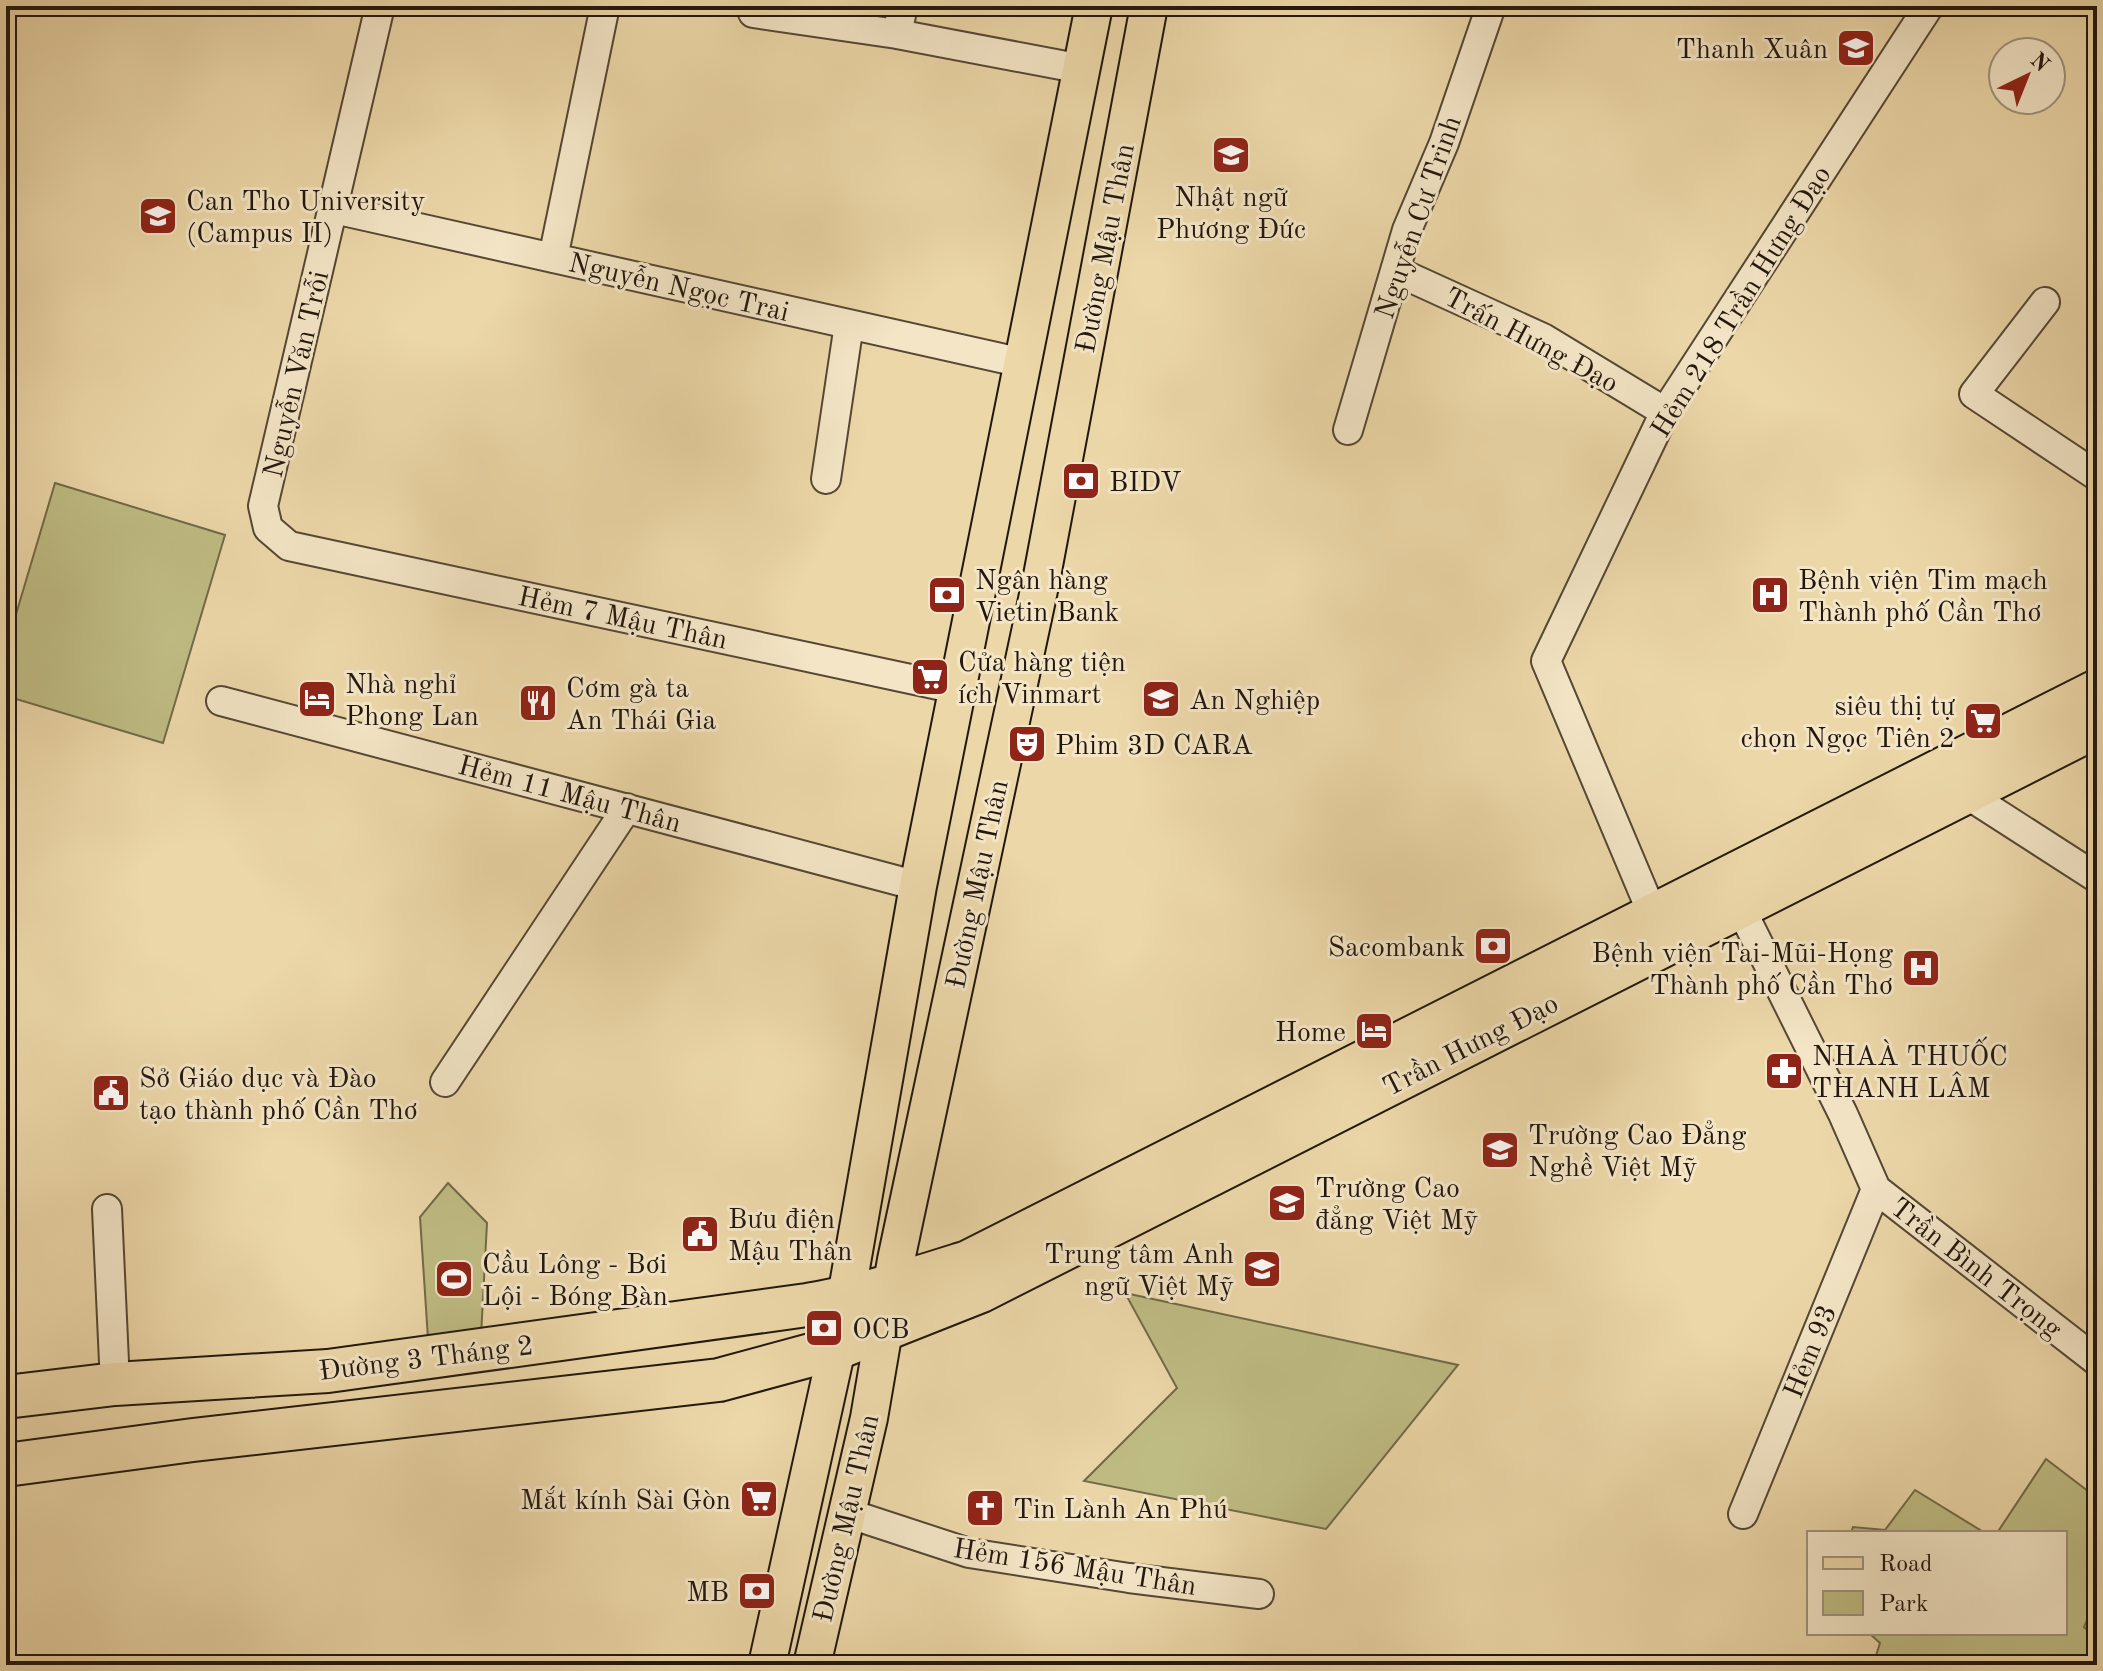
<svg xmlns="http://www.w3.org/2000/svg" width="2103" height="1671" font-family="'Old Standard TT',serif">
<rect width="100%" height="100%" fill="#ecd7a8"/>
<filter id="stains"><feTurbulence type="fractalNoise" baseFrequency=".0025" numOctaves="4"/><feColorMatrix values="0 0 0 0 .2 0 0 0 0 .09 0 0 0 0 .02 0 0 0 .5 -.17"/></filter>
<radialGradient id="worn" r=".72"><stop offset=".6" stop-color="#630" stop-opacity="0"/><stop offset="1" stop-color="#630" stop-opacity=".3"/></radialGradient>
<!-- green -->
<path fill="#bfbc83" stroke="#706a48" stroke-width="2" d="M 55,483 L 225,535 L 163,743 L 6,696 L 6,648 Z
M 448,1183 L 487,1223 L 481,1336 L 428,1339 L 420,1217 Z
M 1125,1293 L 1458,1365 L 1326,1529 L 1084,1481 L 1177,1388 Z
M 2046,1459 L 2097,1498 L 2097,1599 L 2084,1627 L 2097,1639 L 2097,1665 L 1873,1665 L 1880,1643 L 1869,1633 L 2065,1633 L 2065,1533 L 1997,1533 Z
M 1915,1490 L 1985,1533 L 1851,1533 L 1853,1527 L 1885,1530 Z"/>
<g fill="none" stroke-linecap="round" stroke-linejoin="round">
<!-- minor casing -->
<g stroke="#544734" stroke-width="32">
<path id="minor" d="M 380,6 L 263,506 L 268,528 L 289,546 L 957,689
M 753,13 L 897,34 L 1082,69
M 897,34 L 903,6
M 334,209 L 1023,363
M 553,258 L 605,6
M 1396,271 L 1543,338 L 1665,412
M 2045,302 L 1974,394 L 2097,476
M 1348,430 L 1407,230 L 1444,143 L 1491,6
M 826,479 L 849,324
M 221,701 L 918,886
M 1965,793 L 2097,878
M 1740,907 L 1843,1114 L 1876,1189 L 2097,1361
M 1653,915 L 1546,661 L 1665,412 L 1929,6
M 445,1082 L 627,808
M 107,1209 L 115,1384
M 847,1513 L 969,1553 L 1129,1578 L 1259,1594
M 1743,1514 L 1876,1189"/>
</g>
<!-- major casing -->
<g stroke="#22170e" stroke-width="40">
<path id="major" d="M 767,1665 L 837,1348 L 918,886 L 1094,6
M 812,1665 L 869,1418 L 896,1260 L 1042,576 L 1149,6"/>
</g>
<!-- highway casing -->
<g stroke="#22170e" stroke-width="46">
<path id="highway" d="M 6,1397 L 115,1384 L 328,1371 L 807,1305 C 862,1296 914,1279 968,1262 L 2097,691
M 6,1465 L 193,1440 L 719,1380 L 837,1348 L 981,1291 L 2097,726"/>
</g>
<!-- minor -->
<use href="#minor" stroke="#f3e5c6" stroke-width="28"/>
<!-- major -->
<use href="#major" stroke="#ecd7a8" stroke-width="36"/>
<!-- highway -->
<use href="#highway" stroke="#ecd7a8" stroke-width="42"/>
</g>
<!-- icons -->
<defs>
<g id="school-square" transform="scale(2)"><rect x="-9" y="-9" width="18" height="18" rx="4" fill="#8f2418" stroke="#f3e5c6"/><path d="M0-5L7-2L0 1L-7-2ZM-4 1L0 2.5L4 1V4Q0 6-4 4Z" fill="#fff"/></g>
<g id="university-square" transform="scale(2)"><rect x="-9" y="-9" width="18" height="18" rx="4" fill="#8f2418" stroke="#f3e5c6"/><path d="M0-5L7-2L0 1L-7-2ZM-4 1L0 2.5L4 1V4Q0 6-4 4Z" fill="#fff"/></g>
<g id="bank-square" transform="scale(2)"><rect x="-9" y="-9" width="18" height="18" rx="4" fill="#8f2418" stroke="#f3e5c6"/><path d="M-6-4H6V4H-6ZM0-2.3a2.3 2.3 0 1 0 0 4.6a2.3 2.3 0 1 0 0-4.6Z" fill="#fff"/></g>
<g id="hospital-square" transform="scale(2)"><rect x="-9" y="-9" width="18" height="18" rx="4" fill="#8f2418" stroke="#f3e5c6"/><path d="M-5-5h3v3.5h4V-5h3V5h-3V1.5h-4V5h-3Z" fill="#fff"/></g>
<g id="supermarket-square" transform="scale(2)"><rect x="-9" y="-9" width="18" height="18" rx="4" fill="#8f2418" stroke="#f3e5c6"/><path d="M-6-5.5h2.5l.6 2H6L4.5 2H-2.5L-4.4-4H-6ZM-1.5 3.2a1.3 1.3 0 1 0 .1 0ZM3 3.2a1.3 1.3 0 1 0 .1 0Z" fill="#fff"/></g>
<g id="hotel-square" transform="scale(2)"><rect x="-9" y="-9" width="18" height="18" rx="4" fill="#8f2418" stroke="#f3e5c6"/><path d="M-6-4.5h1.5V1H6V5H4.5V3h-9V5H-6ZM-4 0a1.8 1.8 0 1 1 3.6 0ZM.5 0V-2.5h3Q6-2.5 6 0Z" fill="#fff"/></g>
<g id="restaurant-square" transform="scale(2)"><rect x="-9" y="-9" width="18" height="18" rx="4" fill="#8f2418" stroke="#f3e5c6"/><path d="M-5-6h1v4h1v-4h1v4h1v-4h1v5L-1.5 .5V6h-2V.5L-5-1ZM5-6V6H3V1.5H1.5Q1.5-4 5-6Z" fill="#fff"/></g>
<g id="theatre-square" transform="scale(2)"><rect x="-9" y="-9" width="18" height="18" rx="4" fill="#8f2418" stroke="#f3e5c6"/><path d="M-5-5.5Q0-4 5-5.5V0Q5 5 0 6Q-5 5-5 0ZM-3.3-2.5H-1v1.5H-3.3ZM1-2.5H3.3v1.5H1ZM-2.8 1Q0 5.5 2.8 1Z" fill="#fff"/></g>
<g id="pharmacy-square" transform="scale(2)"><rect x="-9" y="-9" width="18" height="18" rx="4" fill="#8f2418" stroke="#f3e5c6"/><path d="M-2-6h4v4h4v4h-4v4h-4v-4h-4v-4h4Z" fill="#fff"/></g>
<g id="civic-square" transform="scale(2)"><rect x="-9" y="-9" width="18" height="18" rx="4" fill="#8f2418" stroke="#f3e5c6"/><path d="M-.6-6.5H3V-4.5H.6V-3L4-1V1h2V6H-6V1h2V-1L-.6-3ZM-1.2 2.5V6h2.4V2.5Z" fill="#fff"/></g>
<g id="stadium-square" transform="scale(2)"><rect x="-9" y="-9" width="18" height="18" rx="4" fill="#8f2418" stroke="#f3e5c6"/><path d="M0-5a6.5 5 0 1 0 0 10a6.5 5 0 1 0 0-10ZM-3.5-1.8h7v3.6h-7Z" fill="#fff"/></g>
<g id="church-square" transform="scale(2)"><rect x="-9" y="-9" width="18" height="18" rx="4" fill="#8f2418" stroke="#f3e5c6"/><path d="M-1.2-6h2.4v3.5h3.3v2.4h-3.3V6h-2.4V-.1h-3.3v-2.4h3.3Z" fill="#fff"/></g>
</defs>
<g fill-rule="evenodd">
<use href="#school-square" x="1856" y="48"/>
<use href="#school-square" x="1231" y="155"/>
<use href="#university-square" x="158" y="216"/>
<use href="#bank-square" x="1081" y="481"/>
<use href="#bank-square" x="947" y="595"/>
<use href="#hospital-square" x="1770" y="595"/>
<use href="#supermarket-square" x="930" y="677"/>
<use href="#hotel-square" x="317" y="699"/>
<use href="#school-square" x="1161" y="699"/>
<use href="#restaurant-square" x="538" y="703"/>
<use href="#supermarket-square" x="1983" y="721"/>
<use href="#theatre-square" x="1027" y="744"/>
<use href="#bank-square" x="1493" y="946"/>
<use href="#hospital-square" x="1921" y="968"/>
<use href="#hotel-square" x="1374" y="1031"/>
<use href="#pharmacy-square" x="1784" y="1071"/>
<use href="#civic-square" x="111" y="1093"/>
<use href="#university-square" x="1500" y="1150"/>
<use href="#university-square" x="1287" y="1203"/>
<use href="#civic-square" x="700" y="1234"/>
<use href="#school-square" x="1262" y="1269"/>
<use href="#stadium-square" x="454" y="1279"/>
<use href="#bank-square" x="824" y="1328"/>
<use href="#supermarket-square" x="759" y="1499"/>
<use href="#church-square" x="985" y="1508"/>
<use href="#bank-square" x="757" y="1591"/>
</g>
<g text-anchor="middle" stroke-width="6" stroke-linejoin="round" paint-order="stroke">
<!-- poi labels -->
<g font-size="28" fill="#22170e" stroke="#f3e5c6" text-anchor="start">
<text x="1828" y="58" text-anchor="end">Thanh Xuân</text>
<text x="1231" y="206" text-anchor="middle">Nhật ngữ<tspan x="1231" dy="32">Phương Đức</tspan></text>
<text x="186" y="210">Can Tho University<tspan x="186" dy="32">(Campus II)</tspan></text>
<text x="1109" y="491">BIDV</text>
<text x="975" y="589">Ngân hàng<tspan x="975" dy="32">Vietin Bank</tspan></text>
<text x="1798" y="589">Bệnh viện Tim mạch<tspan x="1798" dy="32">Thành phố Cần Thơ</tspan></text>
<text x="958" y="671">Cửa hàng tiện<tspan x="958" dy="32">ích Vinmart</tspan></text>
<text x="345" y="693">Nhà nghỉ<tspan x="345" dy="32">Phong Lan</tspan></text>
<text x="566" y="697">Cơm gà ta<tspan x="566" dy="32">An Thái Gia</tspan></text>
<text x="1189" y="709">An Nghiệp</text>
<text x="1955" y="715" text-anchor="end">siêu thị tự<tspan x="1955" dy="32">chọn Ngọc Tiên 2</tspan></text>
<text x="1055" y="754">Phim 3D CARA</text>
<text x="1465" y="956" text-anchor="end">Sacombank</text>
<text x="1893" y="962" text-anchor="end">Bệnh viện Tai-Mũi-Họng<tspan x="1893" dy="32">Thành phố Cần Thơ</tspan></text>
<text x="1346" y="1041" text-anchor="end">Home</text>
<text x="1812" y="1065">NHAÀ THUỐC<tspan x="1812" dy="32">THANH LÂM</tspan></text>
<text x="139" y="1087">Sở Giáo dục và Đào<tspan x="139" dy="32">tạo thành phố Cần Thơ</tspan></text>
<text x="1528" y="1144">Trường Cao Đẳng<tspan x="1528" dy="32">Nghề Việt Mỹ</tspan></text>
<text x="1315" y="1197">Trường Cao<tspan x="1315" dy="32">đẳng Việt Mỹ</tspan></text>
<text x="728" y="1228">Bưu điện<tspan x="728" dy="32">Mậu Thân</tspan></text>
<text x="1234" y="1263" text-anchor="end">Trung tâm Anh<tspan x="1234" dy="32">ngữ Việt Mỹ</tspan></text>
<text x="482" y="1273">Cầu Lông - Bơi<tspan x="482" dy="32">Lội - Bóng Bàn</tspan></text>
<text x="852" y="1338">OCB</text>
<text x="731" y="1509" text-anchor="end">Mắt kính Sài Gòn</text>
<text x="1013" y="1518">Tin Lành An Phú</text>
<text x="729" y="1601" text-anchor="end">MB</text>
</g>
<!-- street labels -->
<g font-size="28" fill="#22170e" stroke="#f3e5c6">
<text transform="translate(1417 217) rotate(-71)" y="10">Nguyễn Cư Trinh</text>
<text transform="translate(1104 248) rotate(-79)" y="10">Đường Mậu Thân</text>
<text transform="translate(679 286) rotate(13)" y="10">Nguyễn Ngọc Trai</text>
<text transform="translate(1740 301) rotate(-58)" y="10">Hẻm 218 Trần Hưng Đạo</text>
<text transform="translate(1532 339) rotate(28)" y="10">Trấn Hưng Đạo</text>
<text transform="translate(295 374) rotate(-77)" y="10">Nguyễn Văn Trỗi</text>
<text transform="translate(623 617) rotate(12)" y="10">Hẻm 7 Mậu Thân</text>
<text transform="translate(570 793) rotate(15)" y="10">Hẻm 11 Mậu Thân</text>
<text transform="translate(976 884) rotate(-78)" y="10">Đường Mậu Thân</text>
<text transform="translate(1470 1044) rotate(-27)" y="10">Trần Hưng Đạo</text>
<text transform="translate(1977 1267) rotate(38)" y="10">Trần Bình Trọng</text>
<text transform="translate(1809 1351) rotate(-68)" y="10">Hẻm 93</text>
<text transform="translate(426 1357) rotate(-7)" y="10">Đường 3 Tháng 2</text>
<text transform="translate(845 1518) rotate(-77)" y="10">Đường Mậu Thân</text>
<text transform="translate(1075 1566) rotate(9)" y="10">Hẻm 156 Mậu Thân</text>
</g>
</g>
<!-- margin -->
<rect width="2103" height="1671" fill="none" stroke="#ecd7a8" stroke-width="32"/>
<rect x="8" y="8" width="2087" height="1655" fill="none" stroke="#22170e" stroke-width="4"/>
<rect x="16" y="16" width="2071" height="1639" fill="none" stroke="#22170e" stroke-width="2"/>
<!-- legend -->
<rect x="1807" y="1531" width="260" height="104" fill="#f3e5c6" stroke="#9f937c" stroke-width="2"/>
<rect x="1823" y="1557" width="40" height="12" fill="#ecd7a8" stroke="#9f937c" stroke-width="2"/>
<text x="1879" y="1571" font-size="24" fill="#22170e">Road</text>
<rect x="1823" y="1591" width="40" height="24" fill="#bfbc83" stroke="#9f937c" stroke-width="2"/>
<text x="1879" y="1611" font-size="24" fill="#22170e">Park</text>
<!-- north arrow -->
<g transform="translate(2027 76) rotate(43)"><circle r="38" fill="#f3e5c6" stroke="#9f937c" stroke-width="2"/>
<path d="M0-6L14 30L0 20L-14 30Z" fill="#8f2418"/>
<text y="-12" font-size="22" font-weight="bold" text-anchor="middle" fill="#22170e">N</text>
</g>
<rect width="100%" height="100%" filter="url(#stains)"/>
<rect width="100%" height="100%" fill="url(#worn)"/>
</svg>
